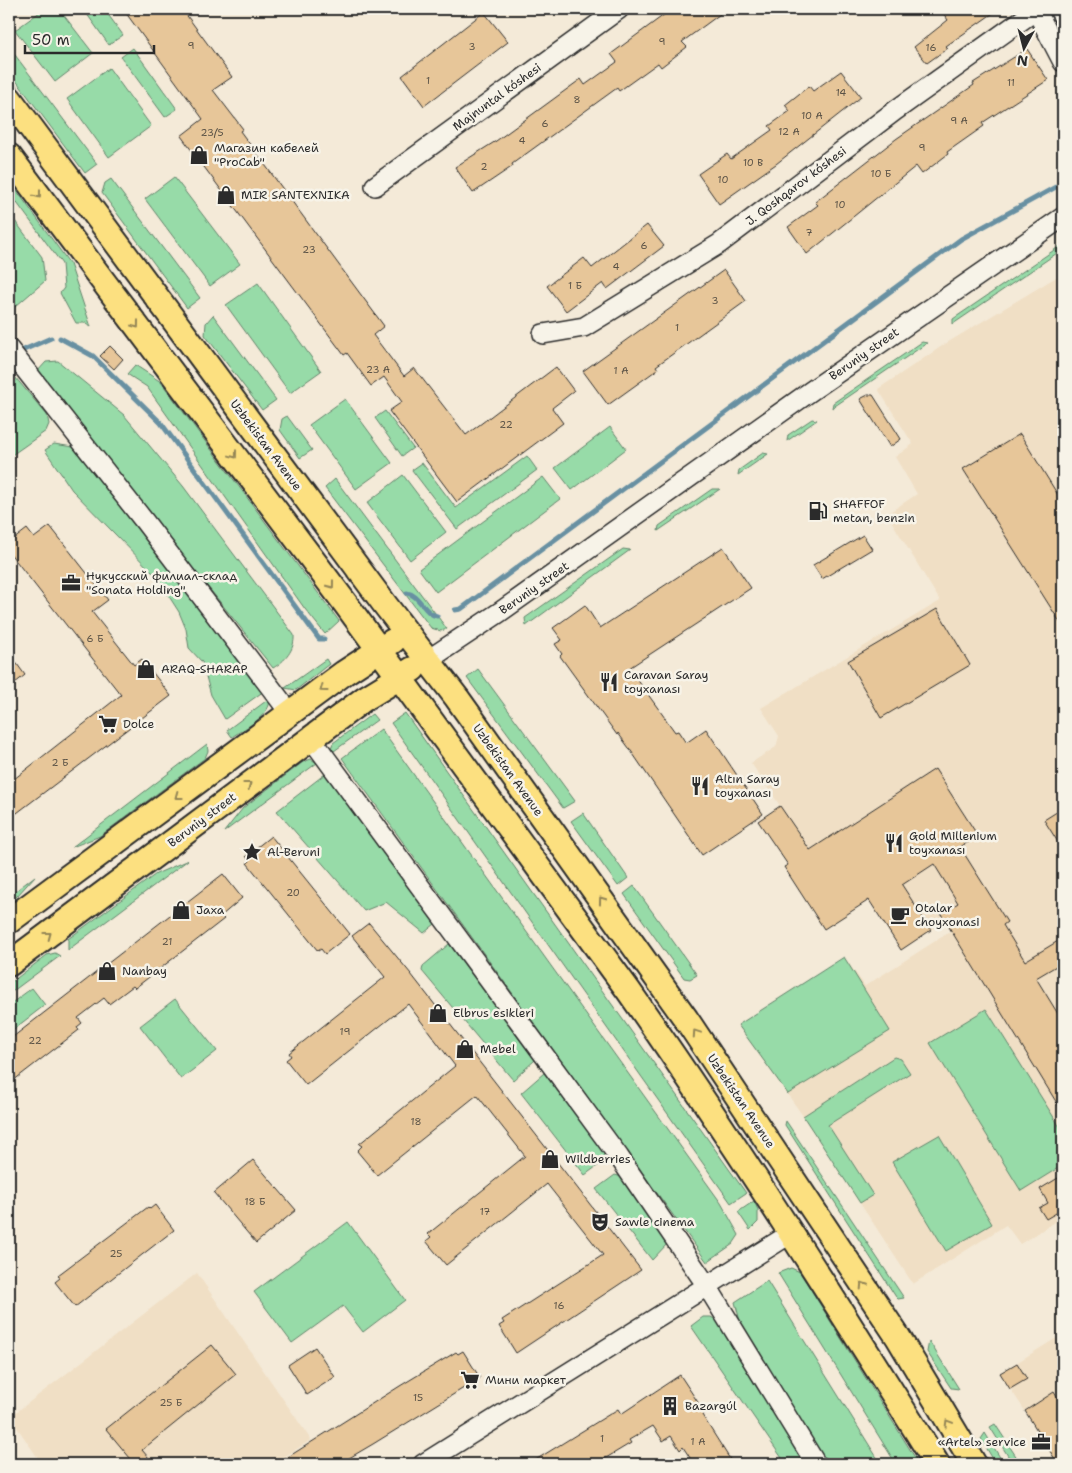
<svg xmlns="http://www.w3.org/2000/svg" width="1072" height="1473" font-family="'Shantell Sans',sans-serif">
<rect width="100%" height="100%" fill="#f4ead8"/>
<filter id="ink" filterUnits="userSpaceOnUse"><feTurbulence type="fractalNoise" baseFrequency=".02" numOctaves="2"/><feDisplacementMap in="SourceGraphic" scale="10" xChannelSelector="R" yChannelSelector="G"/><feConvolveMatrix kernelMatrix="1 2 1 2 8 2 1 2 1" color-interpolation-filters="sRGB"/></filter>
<g filter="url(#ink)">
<!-- built -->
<path fill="#f0dfc5" d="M 1063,273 L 1063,1217 L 1020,1244 L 1006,1225 L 913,1284 L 803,1116 L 738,1025 L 844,957 L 865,986 L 951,931 L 945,921 L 931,930 L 899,880 L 853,882 L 916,876 L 978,836 L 935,769 L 810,850 L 751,763 L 776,747 L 779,736 L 761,708 L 940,601 L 887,514 L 917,494 L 895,457 L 913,444 L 878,389 L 945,344 Z
M 197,1273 L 311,1440 L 273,1464 L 42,1464 L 10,1417 Z
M 1063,1334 L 1063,1407 L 1054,1393 L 1025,1411 L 1000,1373 Z"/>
<!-- green -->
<path fill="#97dba8" stroke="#61836a" d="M 44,9 L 59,9 L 93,53 L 55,82 L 15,30 Z
M 86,9 L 104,9 L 123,35 L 109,45 L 84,10 Z
M 9,47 L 97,164 L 85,173 L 9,71 Z
M 133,48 L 177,109 L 165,117 L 121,57 Z
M 109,68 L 151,126 L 109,157 L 67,99 Z
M 174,177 L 240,264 L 210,286 L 145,199 Z
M 111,179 L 200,298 L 187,308 L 102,193 L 105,183 Z
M 9,180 L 70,264 L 91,327 L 86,323 L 76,323 L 60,293 L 64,288 L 62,264 L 9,192 Z
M 9,213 L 42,257 L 45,281 L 9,312 Z
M 1063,244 L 1063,249 L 953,324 L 953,319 Z
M 258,283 L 321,371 L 290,393 L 226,305 Z
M 213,315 L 276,400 L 262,410 L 205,335 L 206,323 Z
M 922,342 L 927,343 L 832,408 L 833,403 Z
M 58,361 L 124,415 L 183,486 L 294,635 C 295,650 285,661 273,668 L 36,373 L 46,362 Z
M 135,365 L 161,382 L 339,621 L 325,634 L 305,609 L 147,387 L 127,374 Z
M 9,370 L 47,415 L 49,424 L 46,431 L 9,457 Z
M 345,399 L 392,463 L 356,489 L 309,425 Z
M 385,411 L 413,448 L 402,456 L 375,418 Z
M 287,416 L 312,450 L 300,458 L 280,430 L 282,419 Z
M 812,419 L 817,420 L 787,441 L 788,435 Z
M 610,427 L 626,449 L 572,490 L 555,468 Z
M 54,444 L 73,447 L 264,691 L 225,719 L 211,695 L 202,662 L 189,648 L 186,629 L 179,612 L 156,576 L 72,490 L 45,450 Z
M 763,453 L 768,454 L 738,475 L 739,470 Z
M 527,456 L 537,470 L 457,529 L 412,470 L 422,463 L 456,508 Z
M 403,475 L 446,532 L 410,560 L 367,503 Z
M 543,477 L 560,499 L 436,592 L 419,569 Z
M 335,479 L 447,629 L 441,631 L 431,628 L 325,488 Z
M 712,489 L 720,489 L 658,531 L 659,526 Z
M 623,549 L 630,550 L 526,626 L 525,618 Z
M 326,659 L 329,664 L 296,690 L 285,688 Z
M 478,669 L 575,801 L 563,808 L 467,678 Z
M 270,698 C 271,716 246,727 232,737 L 227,730 Z
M 405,713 L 746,1193 L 731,1203 L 391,723 Z
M 372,714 L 377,720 L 334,751 L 331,748 L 333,743 Z
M 381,729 L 721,1203 L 739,1235 L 733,1244 L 707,1262 L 342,758 Z
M 207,744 L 208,751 L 205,758 L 100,836 L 72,847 Z
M 311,759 L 317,763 L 224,832 L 243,808 L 303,762 Z
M 325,774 L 435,924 L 424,933 L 386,902 L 364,911 L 277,811 Z
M 583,813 L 628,878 L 618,886 L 571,821 Z
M 188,860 L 68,950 L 68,939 L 156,874 Z
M 35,876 L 9,905 L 9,896 Z
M 634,886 L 697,975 L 690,979 L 684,978 L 624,894 Z
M 449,944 L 535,1060 L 513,1080 L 422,971 L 423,966 Z
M 55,953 L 60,956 L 9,994 L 9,984 L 47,955 Z
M 844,957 L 890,1031 L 788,1094 L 738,1025 Z
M 32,988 L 45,1005 L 10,1032 L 9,1005 Z
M 175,999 L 217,1051 L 181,1079 L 140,1026 Z
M 986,1009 L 1063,1132 L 1063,1165 L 1021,1191 L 930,1043 Z
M 894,1057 L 901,1059 L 910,1073 L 828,1125 L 873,1195 L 860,1203 L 803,1116 Z
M 544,1073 L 604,1152 L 604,1161 L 585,1175 L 521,1093 Z
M 786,1121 L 904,1298 L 898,1299 L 896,1297 L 785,1125 Z
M 939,1135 L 992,1224 L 946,1251 L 892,1162 Z
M 615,1175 L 625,1178 L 668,1243 L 652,1260 L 596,1189 Z
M 754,1201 L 758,1210 L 758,1222 L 750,1230 L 738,1212 Z
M 348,1222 L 405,1300 L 363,1332 L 343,1306 L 292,1343 L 254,1292 Z
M 791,1268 L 800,1272 L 919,1464 L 896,1464 L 778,1273 Z
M 767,1281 L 881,1464 L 827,1464 L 741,1325 L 735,1302 Z
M 703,1317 L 711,1317 L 719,1322 L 807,1464 L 786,1464 L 691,1326 Z
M 929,1341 L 959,1389 L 951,1388 L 927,1352 Z
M 995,1424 L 1021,1464 L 1013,1464 L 990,1427 Z
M 985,1433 L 1004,1464 L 996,1464 L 981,1439 Z"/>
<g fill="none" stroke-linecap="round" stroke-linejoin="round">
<!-- stream -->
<path stroke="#6890a2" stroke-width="5" d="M 60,338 L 93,356 L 161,423 L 319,639 L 324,639
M 19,352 L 51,338
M 407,593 C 420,595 424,614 437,616
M 455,610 L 461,609 L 961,239 L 1063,183"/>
</g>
<!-- building -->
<path fill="#e7c699" stroke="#2b2b2b" d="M 123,9 L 182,9 L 232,77 L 213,90 L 243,129 L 240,131 L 384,326 L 373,335 L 404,376 L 414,368 L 466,435 L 556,367 L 574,391 L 552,408 L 563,423 L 457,502 L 389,411 L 402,402 L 384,377 L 371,386 L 347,353 L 344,355 L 181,136 L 203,119 Z
M 672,9 L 727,9 L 682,42 L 687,47 L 661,67 L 658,63 L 619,91 L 617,88 L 512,164 L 513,166 L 473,193 L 455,167 L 496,141 L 581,79 L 585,85 L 617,62 L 611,54 Z
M 940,9 L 999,9 L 946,46 L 948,48 L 927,63 L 914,47 L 948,20 Z
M 484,12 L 508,42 L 424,106 L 402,76 Z
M 1027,49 L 1048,80 L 982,123 L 984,126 L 947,152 L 948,154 L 922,174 L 916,166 L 807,254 L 788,227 L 818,205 L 815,202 L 896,139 L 974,85 L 973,83 Z
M 841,71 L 861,97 L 776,164 L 719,204 L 698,174 L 727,154 L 731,159 L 772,130 L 769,126 L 790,111 L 785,105 L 809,86 L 813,91 Z
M 647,225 L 664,246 L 607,289 L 603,283 L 566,311 L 547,286 L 584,258 L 592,268 Z
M 724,270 L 746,301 L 656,366 L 658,369 L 608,405 L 583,371 Z
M 110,346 L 123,359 L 114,369 L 100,356 Z
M 868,395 L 873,395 L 901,439 L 890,447 L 860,399 Z
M 1020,434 L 1063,503 L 1063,627 L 963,469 Z
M 50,526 L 108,600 L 92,612 L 134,665 L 142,659 L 171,696 L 9,819 L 9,783 L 121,695 L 9,552 L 9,543 L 27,529 L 34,538 Z
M 863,535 L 872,549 L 822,579 L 813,565 Z
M 723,547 L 751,588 L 629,668 L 675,732 L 678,731 L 686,743 L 706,729 L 763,814 L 702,855 L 629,748 L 618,733 L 617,735 L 560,656 L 562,654 L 555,644 L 562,640 L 553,628 L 585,605 L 600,628 Z
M 937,609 L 970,665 L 881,718 L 848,661 Z
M 9,653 L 25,675 L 9,688 Z
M 935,769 L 978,836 L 960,847 L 1007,922 L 1003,925 L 1025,961 L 1063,938 L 1063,962 L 1036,978 L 1063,1022 L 1063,1113 L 941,914 L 958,903 L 934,864 L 902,885 L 931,930 L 901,950 L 869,900 L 824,929 L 784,867 L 788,865 L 758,821 L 780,806 L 810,850 Z
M 1063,808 L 1063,850 L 1044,820 Z
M 271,836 L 350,934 L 325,954 L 321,949 L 318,951 L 247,863 L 250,861 L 246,856 Z
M 223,874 L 242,898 L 221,916 L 224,919 L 135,988 L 133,986 L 109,1004 L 104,998 L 78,1018 L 82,1023 L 77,1027 L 79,1030 L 9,1084 L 9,1040 Z
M 369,923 L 411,974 L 641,1270 L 516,1353 L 499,1326 L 504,1323 L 502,1320 L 603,1255 L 547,1184 L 446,1265 L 426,1241 L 431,1237 L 428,1234 L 525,1156 L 477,1095 L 377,1175 L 357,1151 L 362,1146 L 359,1144 L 455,1066 L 408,1004 L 306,1085 L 286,1060 L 291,1056 L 289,1053 L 385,977 L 352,936 Z
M 253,1160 L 296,1210 L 256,1243 L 214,1193 Z
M 1063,1175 L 1063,1209 L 1046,1219 L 1039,1208 L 1048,1203 L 1040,1189 Z
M 155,1205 L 174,1230 L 75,1307 L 55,1282 L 60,1278 L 58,1275 L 148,1207 L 150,1209 Z
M 212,1345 L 236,1374 L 142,1450 L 154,1464 L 135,1464 L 106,1429 Z
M 315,1347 L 335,1377 L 307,1395 L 288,1365 Z
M 463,1351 L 480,1378 L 373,1444 L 339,1464 L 277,1464 L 400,1386 L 456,1352 L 458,1354 Z
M 1017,1363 L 1027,1379 L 1010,1389 L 1000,1373 Z
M 680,1375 L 705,1413 L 702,1415 L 733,1464 L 694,1464 L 683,1447 L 680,1450 L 671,1436 L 663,1441 L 653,1426 L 629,1440 L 631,1443 L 596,1464 L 529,1464 L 618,1409 L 621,1414 Z
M 1054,1392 L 1063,1407 L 1063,1464 L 1058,1464 L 1025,1411 Z"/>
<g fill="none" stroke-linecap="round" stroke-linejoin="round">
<!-- minor casing -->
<g stroke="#2b2b2b" stroke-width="22">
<path id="minor" d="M 375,186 L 619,9
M 543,334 L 584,327 L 719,244 L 896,110 L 1036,10 L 1063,62
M 9,349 L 145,522 L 290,713
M 428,660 L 500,612 L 811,391 L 1063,217
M 311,738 L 619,1157 L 707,1286 L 816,1464
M 423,1464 L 790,1234"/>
</g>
<!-- major casing -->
<g stroke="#2b2b2b" stroke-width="28">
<path id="major" d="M 9,98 L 386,606 L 457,698 L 686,1019 L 898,1337 L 974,1464
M 9,156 L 345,603 L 628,990 C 736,1144 837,1304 937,1464
M 9,921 L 344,673 L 393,641
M 9,964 L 364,699 L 413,669"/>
</g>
<!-- minor -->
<use href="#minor" stroke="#f7f3e8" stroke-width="19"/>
<!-- major -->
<use href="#major" stroke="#fce080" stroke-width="24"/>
<!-- rail casing -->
<g stroke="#2b2b2b" stroke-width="5.5">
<path id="rail" d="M 1051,9 L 1063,35"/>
</g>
<!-- rail -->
<use href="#rail" stroke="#f7f3e8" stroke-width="4" stroke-dasharray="11" stroke-linecap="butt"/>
</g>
<!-- one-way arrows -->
<defs><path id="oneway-chevron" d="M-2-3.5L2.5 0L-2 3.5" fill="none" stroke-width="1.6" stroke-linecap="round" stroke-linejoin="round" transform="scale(1.25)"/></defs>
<g stroke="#948656">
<use href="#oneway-chevron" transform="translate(38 195) rotate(53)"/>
<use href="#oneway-chevron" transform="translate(136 325) rotate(53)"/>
<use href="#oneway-chevron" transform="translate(234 455) rotate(53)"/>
<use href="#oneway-chevron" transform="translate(331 585) rotate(53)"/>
<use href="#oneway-chevron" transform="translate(323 689) rotate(144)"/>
<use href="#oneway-chevron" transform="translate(248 785) rotate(-37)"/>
<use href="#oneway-chevron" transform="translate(178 796) rotate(143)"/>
<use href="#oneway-chevron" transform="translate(602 900) rotate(-126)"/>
<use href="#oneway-chevron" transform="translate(48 935) rotate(-37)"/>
<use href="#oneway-chevron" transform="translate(696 1033) rotate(-124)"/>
<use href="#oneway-chevron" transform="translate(863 1285) rotate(-123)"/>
<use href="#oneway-chevron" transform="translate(948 1423) rotate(-121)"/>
</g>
</g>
<!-- icons -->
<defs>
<g id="shop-bare" transform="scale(1.5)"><path d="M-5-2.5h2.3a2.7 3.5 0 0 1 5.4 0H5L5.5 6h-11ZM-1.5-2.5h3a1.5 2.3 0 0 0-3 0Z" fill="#2b2b2b" stroke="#f7f3e8" stroke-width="2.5" paint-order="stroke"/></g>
<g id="fuel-bare" transform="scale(1.5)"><path d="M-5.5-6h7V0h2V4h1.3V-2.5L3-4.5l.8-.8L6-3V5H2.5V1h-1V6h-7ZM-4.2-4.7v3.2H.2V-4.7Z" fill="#2b2b2b" stroke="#f7f3e8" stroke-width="2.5" paint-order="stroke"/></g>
<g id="office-bare" transform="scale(1.5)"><path d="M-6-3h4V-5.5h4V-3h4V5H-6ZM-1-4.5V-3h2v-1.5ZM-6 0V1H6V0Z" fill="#2b2b2b" stroke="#f7f3e8" stroke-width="2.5" paint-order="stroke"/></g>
<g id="restaurant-bare" transform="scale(1.5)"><path d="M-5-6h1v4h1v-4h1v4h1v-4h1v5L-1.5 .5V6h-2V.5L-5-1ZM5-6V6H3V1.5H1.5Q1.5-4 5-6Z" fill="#2b2b2b" stroke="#f7f3e8" stroke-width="2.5" paint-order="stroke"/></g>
<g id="supermarket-bare" transform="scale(1.5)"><path d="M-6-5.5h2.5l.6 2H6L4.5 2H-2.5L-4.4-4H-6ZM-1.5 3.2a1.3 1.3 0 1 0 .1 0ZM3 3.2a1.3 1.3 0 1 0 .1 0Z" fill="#2b2b2b" stroke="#f7f3e8" stroke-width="2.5" paint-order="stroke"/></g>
<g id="sight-bare" transform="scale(1.5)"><path d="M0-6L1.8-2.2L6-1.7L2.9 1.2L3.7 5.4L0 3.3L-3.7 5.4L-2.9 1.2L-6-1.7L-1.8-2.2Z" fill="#2b2b2b" stroke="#f7f3e8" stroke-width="2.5" paint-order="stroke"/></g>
<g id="cafe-bare" transform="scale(1.5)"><path d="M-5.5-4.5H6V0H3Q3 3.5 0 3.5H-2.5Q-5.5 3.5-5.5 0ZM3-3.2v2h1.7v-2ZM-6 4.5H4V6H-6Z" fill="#2b2b2b" stroke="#f7f3e8" stroke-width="2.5" paint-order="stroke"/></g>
<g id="theatre-bare" transform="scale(1.5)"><path d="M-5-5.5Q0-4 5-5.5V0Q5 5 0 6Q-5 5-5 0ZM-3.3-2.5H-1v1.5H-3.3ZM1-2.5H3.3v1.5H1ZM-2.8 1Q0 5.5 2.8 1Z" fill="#2b2b2b" stroke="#f7f3e8" stroke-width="2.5" paint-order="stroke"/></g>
<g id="building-bare" transform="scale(1.5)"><path d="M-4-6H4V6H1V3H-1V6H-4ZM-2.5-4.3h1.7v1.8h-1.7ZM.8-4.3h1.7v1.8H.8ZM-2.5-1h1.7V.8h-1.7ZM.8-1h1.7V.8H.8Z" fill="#2b2b2b" stroke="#f7f3e8" stroke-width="2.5" paint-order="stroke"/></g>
</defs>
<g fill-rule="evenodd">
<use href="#shop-bare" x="199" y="155"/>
<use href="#shop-bare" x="226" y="195"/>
<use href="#fuel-bare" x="818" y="511"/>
<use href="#office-bare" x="71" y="583"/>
<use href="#shop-bare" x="146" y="669"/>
<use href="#restaurant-bare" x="609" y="682"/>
<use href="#supermarket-bare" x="108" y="724"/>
<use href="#restaurant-bare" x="700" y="786"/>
<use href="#restaurant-bare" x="894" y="843"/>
<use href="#sight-bare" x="252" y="852"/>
<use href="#shop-bare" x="181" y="910"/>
<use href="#cafe-bare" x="900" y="915"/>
<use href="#shop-bare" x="107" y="971"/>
<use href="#shop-bare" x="438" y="1013"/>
<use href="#shop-bare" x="465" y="1049"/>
<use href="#shop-bare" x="550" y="1159"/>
<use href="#theatre-bare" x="600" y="1222"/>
<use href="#supermarket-bare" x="470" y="1380"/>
<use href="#building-bare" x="670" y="1406"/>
<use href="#office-bare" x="1041" y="1442"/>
</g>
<g text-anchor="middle" stroke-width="5" stroke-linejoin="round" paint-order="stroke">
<!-- number labels -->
<g font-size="10" fill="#5a5246">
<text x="662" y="45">9</text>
<text x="191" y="49">9</text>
<text x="472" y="50">3</text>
<text x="931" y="51">16</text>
<text x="428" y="84">1</text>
<text x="1011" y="86">11</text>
<text x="841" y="96">14</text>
<text x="577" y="103">8</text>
<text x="812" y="119">10 А</text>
<text x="959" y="124">9 А</text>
<text x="545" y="127">6</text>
<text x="789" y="135">12 А</text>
<text x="212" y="136">23/5</text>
<text x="522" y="144">4</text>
<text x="922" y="151">9</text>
<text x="753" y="166">10 В</text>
<text x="484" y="170">2</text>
<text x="881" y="177">10 Б</text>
<text x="723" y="183">10</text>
<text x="840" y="208">10</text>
<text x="809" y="236">7</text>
<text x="644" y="249">6</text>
<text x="309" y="253">23</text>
<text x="616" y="270">4</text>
<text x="575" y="289">1 Б</text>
<text x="715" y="304">3</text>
<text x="677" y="331">1</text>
<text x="378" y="373">23 A</text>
<text x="621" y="374">1 А</text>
<text x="506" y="428">22</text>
<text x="95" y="642">6 Б</text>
<text x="60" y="766">2 Б</text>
<text x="293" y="896">20</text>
<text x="167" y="945">21</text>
<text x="345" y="1035">19</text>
<text x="35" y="1044">22</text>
<text x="416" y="1125">18</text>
<text x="255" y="1205">18 Б</text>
<text x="485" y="1215">17</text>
<text x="116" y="1257">25</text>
<text x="559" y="1309">16</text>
<text x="418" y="1401">15</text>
<text x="171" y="1406">25 Б</text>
<text x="602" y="1442">1</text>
<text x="698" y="1445">1 А</text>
</g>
<!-- street labels -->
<g font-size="12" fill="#2b2b2b" stroke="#f7f3e8">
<text transform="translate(497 97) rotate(-36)" y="4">Majnuntal kóshesi</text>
<text transform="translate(796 186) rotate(-37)" y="4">J. Qoshqarov kóshesi</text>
<text transform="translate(864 354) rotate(-35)" y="4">Beruniy street</text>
<text transform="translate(266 445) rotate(53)" y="4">Uzbekistan Avenue</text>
<text transform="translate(534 588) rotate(-35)" y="4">Beruniy street</text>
<text transform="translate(508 770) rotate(54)" y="4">Uzbekistan Avenue</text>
<text transform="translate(202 820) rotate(-37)" y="4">Beruniy street</text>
<text transform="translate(741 1101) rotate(56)" y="4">Uzbekistan Avenue</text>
</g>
<!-- poi labels -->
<g font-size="12" fill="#2b2b2b" stroke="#f7f3e8" text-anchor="start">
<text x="214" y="152">Магазин кабелей<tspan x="214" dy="14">"ProCab"</tspan></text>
<text x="241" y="199">MIR SANTEXNIKA</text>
<text x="833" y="508">SHAFFOF<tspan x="833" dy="14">metan, benzin</tspan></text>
<text x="86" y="580">Нукусский филиал-склад<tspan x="86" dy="14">"Sonata Holding"</tspan></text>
<text x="161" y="673">ARAQ-SHARAP</text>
<text x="624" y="679">Caravan Saray<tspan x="624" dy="14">toyxanası</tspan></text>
<text x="123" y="728">Dolce</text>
<text x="715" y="783">Altın Saray<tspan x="715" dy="14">toyxanası</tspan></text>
<text x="909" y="840">Gold Millenium<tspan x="909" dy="14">toyxanası</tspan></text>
<text x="267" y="856">Al-Beruni</text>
<text x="915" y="912">Otalar<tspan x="915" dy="14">choyxonasi</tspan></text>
<text x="196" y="914">Jaxa</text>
<text x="122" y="975">Nanbay</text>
<text x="453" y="1017">Elbrus esikleri</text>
<text x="480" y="1053">Mebel</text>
<text x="565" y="1163">Wildberries</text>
<text x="615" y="1226">Sawle cinema</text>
<text x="485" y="1384">Мини маркет</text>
<text x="685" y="1410">Bazargúl</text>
<text x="1026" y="1446" text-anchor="end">«Artel» service</text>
</g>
</g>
<!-- margin -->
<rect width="1072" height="1473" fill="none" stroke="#f7f3e8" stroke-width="30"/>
<rect x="15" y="15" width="1042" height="1443" fill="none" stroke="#2b2b2b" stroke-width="2" filter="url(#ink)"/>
<!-- north arrow -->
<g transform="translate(1024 48) rotate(187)" stroke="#f7f3e8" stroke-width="4" paint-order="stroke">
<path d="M0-4L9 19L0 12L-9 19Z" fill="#2b2b2b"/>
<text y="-8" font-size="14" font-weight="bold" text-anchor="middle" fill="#2b2b2b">N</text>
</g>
<!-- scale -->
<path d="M25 45v8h129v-8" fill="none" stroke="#2b2b2b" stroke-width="2.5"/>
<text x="32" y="45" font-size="15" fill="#2b2b2b" stroke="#f7f3e8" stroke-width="4" paint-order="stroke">50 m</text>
</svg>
